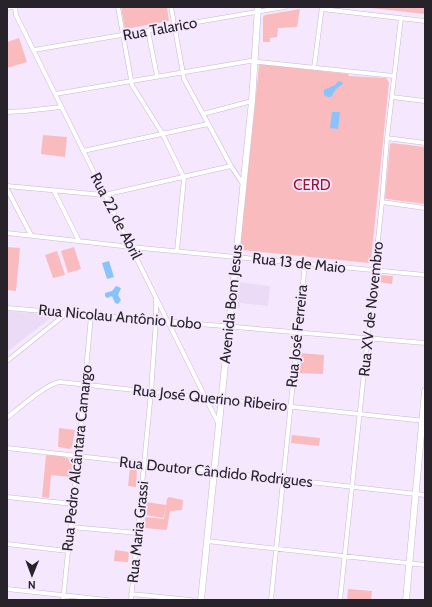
<svg xmlns="http://www.w3.org/2000/svg" width="432" height="607" font-family="Cabin,sans-serif">
<rect width="100%" height="100%" fill="#f5e8fe"/>
<!-- built -->
<path fill="#ebdbf7" d="M 238,282 L 270,286 L 268,306 L 240,303 L 240,308 L 235,308 Z
M 7,311 L 52,315 L 52,317 L 7,352 Z"/>
<!-- green -->
<path fill="#fabbbe" d="M 121,7 L 167,7 L 169,21 L 125,29 Z
M 362,7 L 425,7 L 425,14 Z
M 300,9 L 297,27 L 278,28 L 277,37 L 270,38 L 270,42 L 263,42 L 263,17 L 265,15 Z
M 19,38 L 27,62 L 7,68 L 7,42 Z
M 260,64 L 348,74 L 349,76 L 386,78 L 389,82 L 371,261 L 369,263 L 242,250 L 240,249 L 259,66 Z
M 43,135 L 67,137 L 65,157 L 41,154 Z
M 392,143 L 425,147 L 425,204 L 387,199 L 385,198 L 390,144 Z
M 7,247 L 20,248 L 16,291 L 7,290 Z
M 74,247 L 81,269 L 68,273 L 61,251 Z
M 57,251 L 65,275 L 53,278 L 45,255 Z
M 379,275 L 393,276 L 392,284 L 378,282 Z
M 300,353 L 324,355 L 323,374 L 298,373 Z
M 59,428 L 75,430 L 72,447 L 70,449 L 58,447 Z
M 292,435 L 320,438 L 319,446 L 291,443 Z
M 46,455 C 53,456 71,455 73,464 C 74,467 72,473 72,477 L 51,475 L 49,498 L 42,497 Z
M 130,467 L 137,468 L 136,487 L 128,486 Z
M 169,497 L 183,500 L 182,510 L 170,511 L 167,529 L 166,530 L 145,528 L 145,518 L 147,517 L 164,519 L 167,499 Z
M 146,502 L 166,505 L 164,516 L 163,518 L 145,515 Z
M 115,550 L 129,552 L 128,562 L 114,561 Z
M 348,589 L 372,591 L 371,600 L 347,600 Z"/>
<!-- water -->
<path fill="#87c4fe" d="M 338,81 L 342,82 L 343,84 L 336,89 L 331,97 L 328,97 L 324,95 L 324,90 L 335,85 Z
M 332,112 L 340,112 L 338,129 L 330,128 Z
M 109,261 L 114,277 L 107,279 L 102,263 Z
M 116,286 L 121,288 L 118,295 L 121,300 L 118,304 L 115,303 L 112,296 L 107,298 L 105,296 L 105,293 L 112,291 Z"/>
<g fill="none" stroke-linecap="round" stroke-linejoin="round">
<!-- street casing -->
<g stroke="#c5b9ce" stroke-width="5">
<path id="street" d="M 15,7 L 16,15 L 218,423
M 118,7 L 132,85 L 162,133 L 184,178 L 177,251
M 171,7 L 184,79 L 231,166 L 243,184
M 7,8 L 12,7
M 322,9 L 425,21
M 148,31 L 157,76
M 34,50 L 285,7
M 314,68 L 322,7
M 55,94 L 250,61 L 394,76
M 392,97 L 425,101
M 7,112 L 25,111 L 61,107
M 203,114 L 252,101
M 387,138 L 425,143
M 83,151 L 208,124
M 7,186 L 104,195 L 231,166
M 7,189 L 31,235
M 54,191 L 79,241
M 382,202 L 425,208
M 7,233 L 131,247 L 425,275
M 7,308 L 425,343
M 7,361 L 67,313
M 7,418 C 18,409 47,383 60,382 L 425,421
M 7,448 L 425,495
M 7,497 L 73,504
M 71,527 L 138,533
M 207,541 L 425,565
M 7,544 L 68,551
M 7,589 L 107,600
M 131,594 L 191,600
M 63,600 L 78,456 L 91,316
M 131,600 L 151,392 L 156,320 L 156,298
M 271,600 L 305,263
M 340,600 L 382,202 L 387,138 L 401,18"/>
</g>
<!-- secondary casing -->
<g stroke="#c5b9ce" stroke-width="7">
<path id="secondary" d="M 201,600 L 252,101 L 258,7
M 406,600 L 425,391"/>
</g>
<!-- street -->
<use href="#street" stroke="#fff" stroke-width="4"/>
<!-- secondary -->
<use href="#secondary" stroke="#fff" stroke-width="6"/>
</g>
<g text-anchor="middle" stroke-width="3.5" stroke-linejoin="round" paint-order="stroke">
<!-- street labels -->
<g font-size="15" fill="#28232b" stroke="#f5e8fe">
<text transform="translate(160 29) rotate(-10)" y="5">Rua Talarico</text>
<text transform="translate(116 216) rotate(63)" y="5">Rua 22 de Abril</text>
<text transform="translate(299 263) rotate(6)" y="5">Rua 13 de Maio</text>
<text transform="translate(231 304) rotate(-84)" y="5">Avenida Bom Jesus</text>
<text transform="translate(371 309) rotate(-84)" y="5">Rua XV de Novembro</text>
<text transform="translate(120 317) rotate(5)" y="5">Rua Nicolau Antônio Lobo</text>
<text transform="translate(297 336) rotate(-84)" y="5">Rua José Ferreira</text>
<text transform="translate(210 398) rotate(6)" y="5">Rua José Querino Ribeiro</text>
<text transform="translate(77 458) rotate(-84)" y="5">Rua Pedro Alcântara Camargo</text>
<text transform="translate(216 472) rotate(6)" y="5">Rua Doutor Cândido Rodrigues</text>
<text transform="translate(138 532) rotate(-84)" y="5">Rua Maria Grassi</text>
</g>
<!-- park labels -->
<g font-size="15" fill="#951635" stroke="#f5e8fe">
<text x="312" y="190">CERD</text>
</g>
</g>
<!-- border -->
<rect width="432" height="607" fill="none" stroke="#28232b" stroke-width="16"/>
<!-- north arrow -->
<g transform="translate(32 575) rotate(181)" stroke="#f5e8fe" stroke-width="3" paint-order="stroke">
<path d="M0-3L7 15L0 10L-7 15Z" fill="#28232b"/>
<text y="-6" font-size="11" font-weight="bold" text-anchor="middle" fill="#28232b">N</text>
</g>
</svg>
